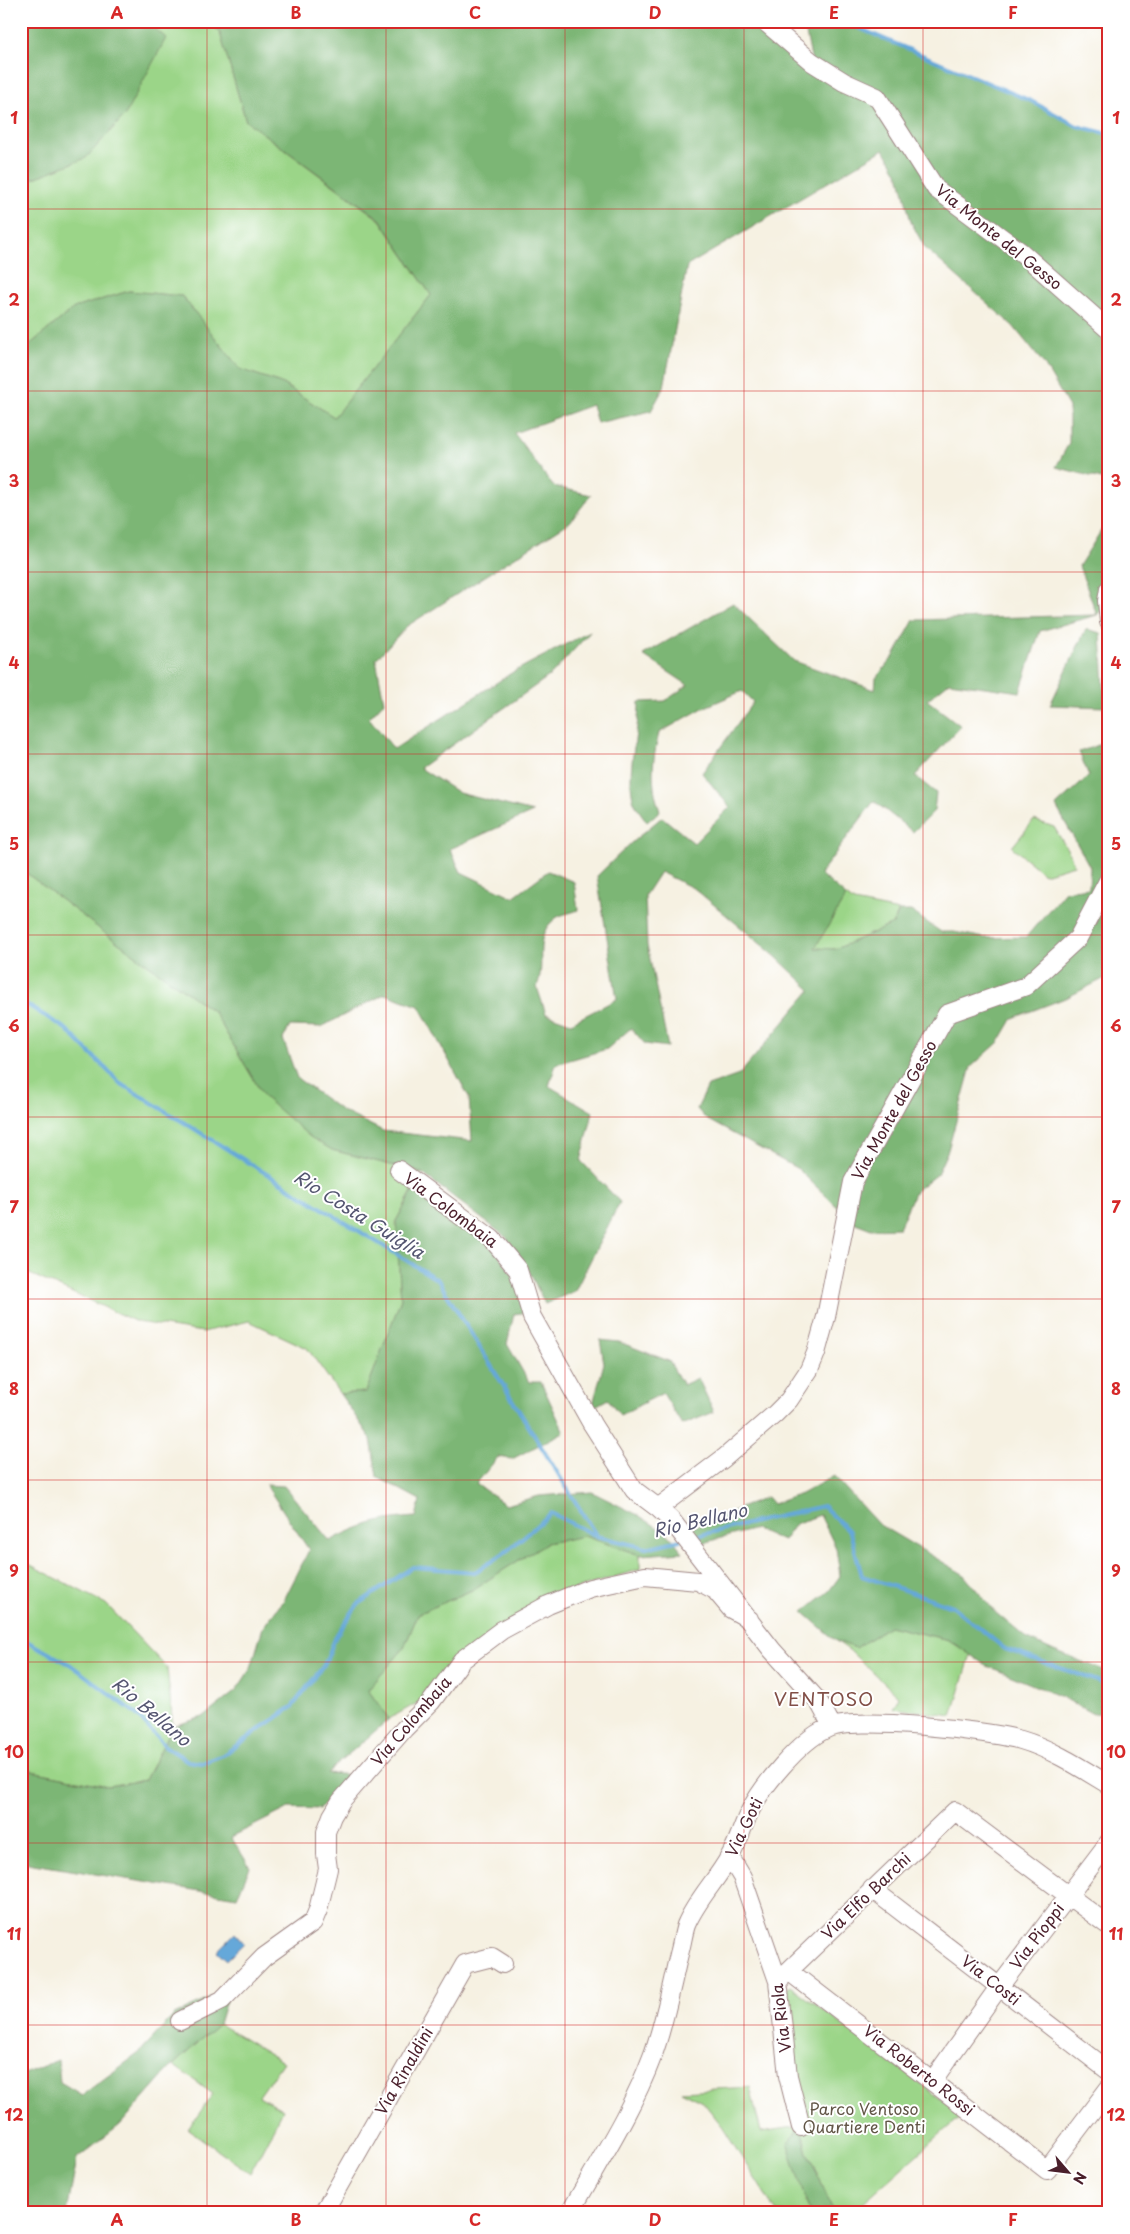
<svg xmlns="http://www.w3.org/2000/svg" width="1130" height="2234" font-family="'Playpen Sans',sans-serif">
<rect width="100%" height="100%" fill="#fff"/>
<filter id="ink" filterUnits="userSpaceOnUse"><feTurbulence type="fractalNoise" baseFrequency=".02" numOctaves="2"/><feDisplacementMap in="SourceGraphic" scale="10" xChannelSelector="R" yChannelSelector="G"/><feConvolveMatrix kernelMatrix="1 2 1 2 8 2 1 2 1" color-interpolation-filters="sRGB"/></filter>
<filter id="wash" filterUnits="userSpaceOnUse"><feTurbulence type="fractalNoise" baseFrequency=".0096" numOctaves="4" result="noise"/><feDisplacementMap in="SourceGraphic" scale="20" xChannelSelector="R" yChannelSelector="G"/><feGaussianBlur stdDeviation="1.12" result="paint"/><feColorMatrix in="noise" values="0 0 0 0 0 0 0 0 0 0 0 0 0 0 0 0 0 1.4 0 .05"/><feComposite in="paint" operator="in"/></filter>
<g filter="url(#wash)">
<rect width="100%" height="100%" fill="#f6f1e2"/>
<!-- green -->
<path fill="#9bd588" stroke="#727a5a" d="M 146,21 L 209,21 L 220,33 L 246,121 L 380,220 L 431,295 L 334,417 L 281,383 L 240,369 L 182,296 L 129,291 L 74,308 L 21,352 L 21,183 L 85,158 L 165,38 Z
M 1034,820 L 1054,827 L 1070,854 L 1074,865 L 1044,874 L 1012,847 Z
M 21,869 L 113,939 L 214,1012 L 264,1097 L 332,1150 L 422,1173 L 396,1221 L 401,1299 L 366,1392 L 340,1394 L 307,1348 L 249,1321 L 203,1332 L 137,1322 L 21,1270 Z
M 846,896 L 854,902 L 899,911 L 893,924 L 836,949 L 814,948 Z
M 584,1536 L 640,1555 L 640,1569 L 547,1598 L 424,1699 L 389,1719 L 368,1690 L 404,1648 L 418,1614 L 472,1590 L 546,1543 Z
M 21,1560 L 106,1604 L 167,1668 L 173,1726 L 145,1780 L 108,1786 L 21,1769 Z
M 889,1626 L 949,1640 L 971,1655 L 952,1716 L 893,1708 L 899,1697 L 849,1650 L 836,1641 L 856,1648 Z
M 791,1986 L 962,2115 L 851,2213 L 834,2213 L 808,2152 L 802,2127 L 804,2196 L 810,2213 L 777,2213 L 719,2122 L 703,2102 L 681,2091 L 750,2087 L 761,2132 L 801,2126 L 779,1994 Z
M 219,2024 L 283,2062 L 259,2096 L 283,2110 L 250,2173 L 188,2129 L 213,2094 L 173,2065 Z"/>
<!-- forest -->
<path fill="#7cb674" stroke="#636a50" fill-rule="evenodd" d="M 21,21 L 146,21 L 166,38 L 125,115 L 86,158 L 21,183 Z
M 209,21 L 742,21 L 812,62 L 804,24 L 808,21 L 841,21 L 1031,101 L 1077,126 L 1109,134 L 1109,481 L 1056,467 L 1069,443 L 1069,407 L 1044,364 L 1013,326 L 925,248 L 911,222 L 900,178 L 884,149 L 687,266 L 664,387 L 651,411 L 597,423 L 592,405 L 514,433 L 553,486 L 591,495 L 570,522 L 407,626 L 376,659 L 384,702 L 369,718 L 394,749 L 513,672 L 591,631 L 552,674 L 420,768 L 459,793 L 533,812 L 450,849 L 461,872 L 513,897 L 548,871 L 574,882 L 578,910 C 572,913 561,914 556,918 C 531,937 547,963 537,987 L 546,1014 L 571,1023 L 617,999 L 597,876 L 631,843 L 662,817 L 694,843 L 730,807 L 702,773 L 753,702 L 742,691 L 703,708 L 659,733 C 652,762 650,783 660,811 L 647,822 C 643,816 637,809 634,802 C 625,774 639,733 639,702 L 665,701 L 688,685 L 643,655 L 733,603 L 794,661 L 875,690 L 876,678 L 894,656 L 914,620 L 1097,615 L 1079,566 L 1109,518 L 1109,600 L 1097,615 L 1040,631 L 1020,692 L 949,682 L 927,700 L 961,726 L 915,776 L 936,793 L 934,811 L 913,832 L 874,801 L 820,874 L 846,896 L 815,948 L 836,949 L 893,924 L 899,911 L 911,911 L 941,932 L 954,932 L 985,938 L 1026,937 L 1065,891 L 1089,888 L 1090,867 L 1056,806 L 1089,776 L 1079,752 L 1109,741 L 1109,976 L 1068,997 L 1013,1018 L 999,1042 L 971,1067 L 948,1150 L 937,1174 L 915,1191 L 899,1228 L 871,1229 L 853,1222 L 798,1169 L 706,1119 L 697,1109 L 708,1086 L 739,1075 L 811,990 L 775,956 L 695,889 L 660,872 L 645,895 L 647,945 L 668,1047 L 645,1044 L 631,1028 L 607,1049 L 556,1064 L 549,1086 L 593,1112 L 581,1161 L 620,1202 L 575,1291 L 545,1304 L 529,1271 L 506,1237 L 422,1173 L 332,1150 L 310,1137 L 264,1097 L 214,1012 L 113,939 L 21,869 L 21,352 L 74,308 L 129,291 L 182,296 L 240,369 L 281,383 L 334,417 L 431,295 L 380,219 L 246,121 L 220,33 ZM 385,994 L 419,1006 L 469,1097 L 472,1141 L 383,1131 L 342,1111 L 297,1078 L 283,1039 L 290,1026 L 321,1027 Z
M 1086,629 L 1101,633 L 1105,707 L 1050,705 Z
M 414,1189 L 491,1244 L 515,1278 L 528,1312 L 514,1314 L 507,1344 L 529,1382 L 541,1382 L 564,1432 L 512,1459 L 498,1457 L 476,1484 L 506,1505 L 539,1496 L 592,1492 L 638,1515 L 669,1535 L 683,1552 L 640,1555 L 584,1536 L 546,1543 L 472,1590 L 418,1614 L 404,1648 L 368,1690 L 389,1719 L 327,1773 L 354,1775 L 320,1809 L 289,1808 L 231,1837 L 250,1867 L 237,1897 L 21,1862 L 21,1769 L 108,1786 L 145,1780 L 173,1726 L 203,1717 L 236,1691 L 251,1668 L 263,1627 L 284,1600 L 309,1550 L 266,1485 L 284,1486 L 330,1541 C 362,1524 381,1519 416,1517 L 420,1500 L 377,1477 L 371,1439 L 340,1394 L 366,1392 L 401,1299 L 396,1221 Z
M 600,1340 L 619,1342 L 669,1361 L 683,1385 L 698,1378 L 714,1412 L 682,1425 L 663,1393 L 620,1415 L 608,1399 L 592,1408 L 604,1363 Z
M 834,1476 L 878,1524 L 963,1574 L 996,1613 L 1026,1638 L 1054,1651 L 1109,1672 L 1109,1711 L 1093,1714 L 1062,1697 L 985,1665 L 949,1640 L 889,1626 L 856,1648 L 836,1641 L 803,1612 L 829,1591 L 840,1576 L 836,1548 L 820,1515 L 795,1524 L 783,1541 L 756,1529 L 698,1544 L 687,1530 L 767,1497 L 773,1504 L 801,1494 Z
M 232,1980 L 219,2024 L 173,2065 L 120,2125 L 77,2159 L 67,2213 L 21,2213 L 21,2075 L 58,2060 L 60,2082 L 82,2095 L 139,2053 L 174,2015 L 215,1996 Z
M 801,2127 L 808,2152 L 834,2213 L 810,2213 L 787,2143 Z"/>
<!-- water -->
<path fill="#65a8d9" stroke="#586482" d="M 235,1933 L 244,1943 L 227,1960 L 217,1951 Z"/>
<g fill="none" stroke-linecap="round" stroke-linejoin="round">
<!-- stream -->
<path stroke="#65a8d9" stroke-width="4" d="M 842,21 L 1031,101 L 1077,126 L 1109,134
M 21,1001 L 66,1029 L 120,1083 L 438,1280 L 596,1535
M 692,1537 L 823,1506 L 850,1532 L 862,1576 L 952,1606 L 1005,1649 L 1109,1685
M 21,1638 L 71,1665 L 135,1713 L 165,1746 L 188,1761 L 202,1763 L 223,1755 L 292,1707 L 324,1665 L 337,1634 L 358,1604 L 413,1567 L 475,1572 L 507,1551 L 551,1513 L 596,1536 L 646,1548 L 680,1540"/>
</g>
</g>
<g filter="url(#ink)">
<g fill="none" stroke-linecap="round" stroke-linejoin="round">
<!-- minor casing -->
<g stroke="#a08886" stroke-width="20">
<path id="minor" d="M 764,21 L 812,62 L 844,82 L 877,97 L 936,189 L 1021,252 L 1109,330
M 1109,589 L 1107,601 L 1109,622
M 399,1170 L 492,1239 L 518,1270 L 532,1317 L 592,1424 L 634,1490 L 658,1508 L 672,1521 L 772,1650 L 819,1702 L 832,1726
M 658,1508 L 724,1458 L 775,1414 L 789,1400 L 809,1370 L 816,1353 L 826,1317 L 853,1182 L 947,1014 L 1026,986 L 1078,938 L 1109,879
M 730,1857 L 742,1877 L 778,1981 L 788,2076 L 801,2127
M 872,1889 L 1109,2071
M 790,1972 L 1047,2170 L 1109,2088
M 778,1981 L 955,1811 L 1109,1926
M 180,2021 L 222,2000 L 264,1957 L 313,1922 L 318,1910 L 328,1869 L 326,1854 L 326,1832 L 332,1816 L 341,1801 L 404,1729 L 431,1702 L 462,1660 L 502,1630 L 548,1605 L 590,1588 L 645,1576 L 698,1581 L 715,1590 L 731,1609 L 749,1619
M 933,2080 L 999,1987 L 1109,1842
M 323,2213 L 465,1964 L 492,1957 L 503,1964
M 570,2213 C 598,2163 632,2111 652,2057 C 664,2026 671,1987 679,1954 C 682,1944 683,1934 686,1925 C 697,1899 717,1880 730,1856 C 738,1843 742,1827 749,1813 C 761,1787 800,1741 826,1729 C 852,1715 990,1731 1021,1740 C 1052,1749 1081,1768 1109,1785"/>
</g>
<!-- minor -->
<use href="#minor" stroke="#fff" stroke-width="18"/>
</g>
</g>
<!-- grid -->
<path fill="none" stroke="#d62828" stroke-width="1" stroke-opacity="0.55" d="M 207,21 L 207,2213M 386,21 L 386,2213M 565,21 L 565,2213M 744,21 L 744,2213M 923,21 L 923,2213M 21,209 L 1109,209M 21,391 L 1109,391M 21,572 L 1109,572M 21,754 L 1109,754M 21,935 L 1109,935M 21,1117 L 1109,1117M 21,1299 L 1109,1299M 21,1480 L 1109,1480M 21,1662 L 1109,1662M 21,1843 L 1109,1843M 21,2025 L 1109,2025"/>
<g text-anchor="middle" stroke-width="4" stroke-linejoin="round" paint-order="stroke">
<!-- street labels -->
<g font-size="16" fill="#4a1f2b" stroke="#fff">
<text transform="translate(999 237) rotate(39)" y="6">Via Monte del Gesso</text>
<text transform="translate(894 1110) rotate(-61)" y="6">Via Monte del Gesso</text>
<text transform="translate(451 1210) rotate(37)" y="6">Via Colombaia</text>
<text transform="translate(411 1721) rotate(-49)" y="6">Via Colombaia</text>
<text transform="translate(744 1827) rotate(-64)" y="6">Via Goti</text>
<text transform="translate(866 1896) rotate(-44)" y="6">Via Elfo Barchi</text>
<text transform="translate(1037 1936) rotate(-53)" y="6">Via Pioppi</text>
<text transform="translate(991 1980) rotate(38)" y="6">Via Costi</text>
<text transform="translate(781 2018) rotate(-97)" y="6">Via Riola</text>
<text transform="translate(919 2070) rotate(38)" y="6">Via Roberto Rossi</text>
<text transform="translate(404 2071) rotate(-60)" y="6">Via Rinaldini</text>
</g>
<!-- park labels -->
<g font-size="16" fill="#625647" stroke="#fff">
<text x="864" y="2115">Parco Ventoso<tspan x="864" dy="18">Quartiere Denti</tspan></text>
</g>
<!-- water labels -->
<g font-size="18" font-style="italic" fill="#555671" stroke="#fff">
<text transform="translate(359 1215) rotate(32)" y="6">Rio Costa Guiglia</text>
<text transform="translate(700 1521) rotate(-13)" y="6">Rio Bellano</text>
<text transform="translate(151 1712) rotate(40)" y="6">Rio Bellano</text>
</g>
<!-- quarter labels -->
<g font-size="19" letter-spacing="1" fill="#824f47" stroke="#fff">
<text x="824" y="1706">VENTOSO</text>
</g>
</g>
<!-- margin -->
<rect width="1130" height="2234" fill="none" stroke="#fff" stroke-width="55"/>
<!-- north arrow -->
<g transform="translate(1068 2172) rotate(118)" stroke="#ffffff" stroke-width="4" paint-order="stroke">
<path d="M0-4L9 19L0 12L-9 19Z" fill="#4a1f2b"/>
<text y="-8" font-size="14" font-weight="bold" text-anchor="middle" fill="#4a1f2b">N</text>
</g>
<rect x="28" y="28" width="1074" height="2178" fill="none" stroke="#d62828" stroke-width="2"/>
<g font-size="16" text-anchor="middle" font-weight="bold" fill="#d62828">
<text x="117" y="19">A</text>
<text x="296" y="19">B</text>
<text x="475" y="19">C</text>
<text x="655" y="19">D</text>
<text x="834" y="19">E</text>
<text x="1013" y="19">F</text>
<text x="14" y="124">1</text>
<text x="1116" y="124">1</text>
<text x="14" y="306">2</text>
<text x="1116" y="306">2</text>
<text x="14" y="487">3</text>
<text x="1116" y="487">3</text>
<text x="14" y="669">4</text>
<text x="1116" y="669">4</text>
<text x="14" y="850">5</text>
<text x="1116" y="850">5</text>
<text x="14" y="1032">6</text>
<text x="1116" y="1032">6</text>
<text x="14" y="1213">7</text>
<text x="1116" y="1213">7</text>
<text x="14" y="1395">8</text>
<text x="1116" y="1395">8</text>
<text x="14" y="1577">9</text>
<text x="1116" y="1577">9</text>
<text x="14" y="1758">10</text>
<text x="1116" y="1758">10</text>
<text x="14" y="1940">11</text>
<text x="1116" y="1940">11</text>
<text x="14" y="2121">12</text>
<text x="1116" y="2121">12</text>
<text x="117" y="2226">A</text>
<text x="296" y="2226">B</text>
<text x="475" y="2226">C</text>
<text x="655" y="2226">D</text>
<text x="834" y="2226">E</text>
<text x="1013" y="2226">F</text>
</g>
</svg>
